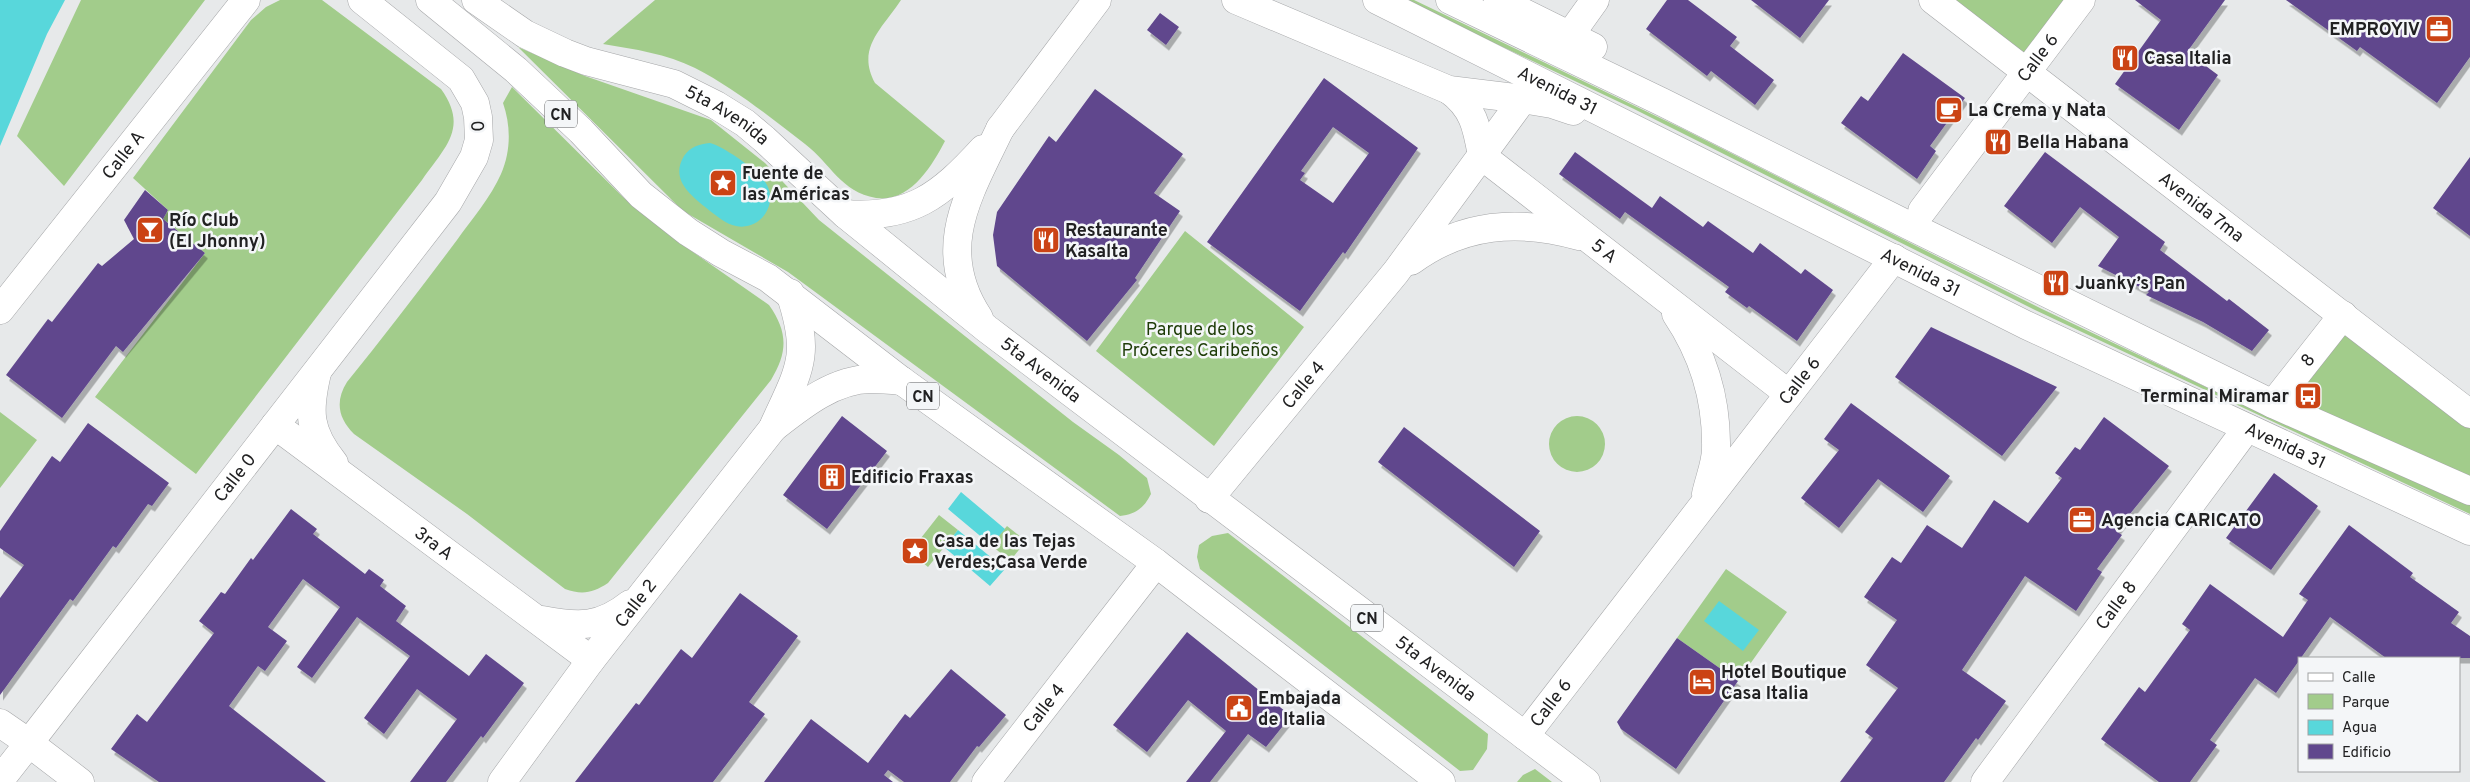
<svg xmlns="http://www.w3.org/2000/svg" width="2470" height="782" font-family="Overpass,sans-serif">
<defs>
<filter id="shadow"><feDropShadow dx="3" dy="5.5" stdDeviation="0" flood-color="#0004"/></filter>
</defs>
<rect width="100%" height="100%" fill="#e7e9ea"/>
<!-- green -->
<path fill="#a2cc8b" d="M 81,0 L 205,0 L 64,186 L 17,136 Z
M 280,0 L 322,0 L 441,89 C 469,128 445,147 422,180 L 196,474 L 95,397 L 205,253 L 163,219 L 168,210 L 133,178 L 251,20 L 266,7 Z
M 655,0 L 901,0 C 882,29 856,48 875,83 L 945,141 C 932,166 910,203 876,198 C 841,192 830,163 805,144 C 770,117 734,88 695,68 C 667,54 634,49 603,44 Z
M 1403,0 L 1414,0 L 1681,128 L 2042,309 L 2265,415 L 2470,505 L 2470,514 L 2035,310 L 1634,109 Z
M 1933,0 L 2081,0 L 2027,73 Z
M 518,47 L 585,76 L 711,120 L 765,163 L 819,220 L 1073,422 L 1119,455 L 1147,478 L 1151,494 C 1144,508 1136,514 1120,516 L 788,272 L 683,211 Z
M 512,87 L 624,198 L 680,243 L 769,305 C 788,332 788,352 771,380 L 608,583 C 593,593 582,595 565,589 L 467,514 L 354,434 C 338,418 335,401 347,382 C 385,335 421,288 457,240 C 471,220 491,197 501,174 C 511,151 511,126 503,103 Z
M 1185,231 L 1304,327 L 1214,446 L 1096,351 Z
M 2343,315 L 2470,414 L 2470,492 L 2273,404 Z
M 0,412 L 37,440 L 0,488 Z
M1549 444a28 28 0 1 1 56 0a28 28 0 1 1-56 0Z
M 939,515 L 958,530 L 928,567 L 910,552 Z
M 1007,526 L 1026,541 L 1010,561 L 991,545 Z
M 1228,533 L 1488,734 L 1487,749 L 1473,770 L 1460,771 L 1200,569 L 1197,557 L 1199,545 L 1212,536 Z
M 1726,569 L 1787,612 L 1738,681 L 1677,638 Z
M 1535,769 L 1552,782 L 1517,782 L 1523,775 Z"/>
<!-- water -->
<path fill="#58d7db" d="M 0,0 L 65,0 L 47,34 L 0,146 Z
M 710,143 C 723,146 761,172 767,185 C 778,206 759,231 736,226 C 726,224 718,217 710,211 C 693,197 669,181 684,156 C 690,147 699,144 710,143 Z
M 961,492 L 1005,529 L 991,545 L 948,509 Z
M 958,530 L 1005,569 L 990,586 L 944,547 Z
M 1719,601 L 1759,630 L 1743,651 L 1704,621 Z"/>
<!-- building -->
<path fill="#60478d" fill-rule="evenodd" filter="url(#shadow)" d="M 1667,0 L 1688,0 L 1737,37 L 1730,46 L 1774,80 L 1755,105 L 1711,71 L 1707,76 L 1646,29 Z
M 1751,0 L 1829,0 L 1800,38 Z
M 2135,0 L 2225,0 L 2187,52 L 2218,75 L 2179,130 L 2115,84 L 2161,20 Z
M 2286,0 L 2470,0 L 2470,57 L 2437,103 L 2360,47 L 2357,51 Z
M 1160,13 L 1179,27 L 1166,45 L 1147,30 Z
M 1903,53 L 1965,98 L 1930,146 L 1936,151 L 1917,179 L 1841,123 L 1861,96 L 1868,101 Z
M 1324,78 L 1418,148 L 1345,254 L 1343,252 L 1300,311 L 1207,242 ZM 1333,127 L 1369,153 L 1333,203 L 1300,180 L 1305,173 L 1301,171 Z
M 1095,89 L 1183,154 L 1154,193 L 1180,211 L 1135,278 L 1137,280 L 1087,341 L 997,266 L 993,235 L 997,212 L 1049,136 L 1056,142 Z
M 1575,152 L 1652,208 L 1660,196 L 1703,227 L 1708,221 L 1753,253 L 1760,243 L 1801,274 L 1805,269 L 1833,290 L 1797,341 L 1749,306 L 1747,308 L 1725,292 L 1729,287 L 1625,212 L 1620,219 L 1559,174 Z
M 2045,152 L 2165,242 L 2160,250 L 2227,301 L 2229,299 L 2269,330 L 2252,351 L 2203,322 L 2146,295 L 2149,292 L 2098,266 L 2119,237 L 2080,207 L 2052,243 L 2004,206 Z
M 2470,157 L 2470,236 L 2433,208 Z
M 145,190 L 168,210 L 163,219 L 205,253 L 123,352 L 116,346 L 62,418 L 6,375 L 48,319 L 52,322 L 98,263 L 102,266 L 134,239 L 124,220 Z
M 1931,327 L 2057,387 L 2002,456 L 1895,377 Z
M 1851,403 L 1950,476 L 1923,512 L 1878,479 L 1839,528 L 1801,498 L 1839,450 L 1824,439 Z
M 842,416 L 887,451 L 827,529 L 783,495 Z
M 2104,417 L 2169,466 L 2116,531 L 2122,535 L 2097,569 L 2102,572 L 2076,611 L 2025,576 L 1962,670 L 2006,701 L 1978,740 L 1976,738 L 1944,782 L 1840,782 L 1873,738 L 1865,732 L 1898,688 L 1866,665 L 1897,620 L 1864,597 L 1892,557 L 1901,563 L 1927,525 L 1962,548 L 1994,500 L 2028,523 L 2062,478 L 2055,473 L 2075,447 L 2080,450 Z
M 88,423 L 169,483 L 152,506 L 148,504 L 116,548 L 113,546 L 73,601 L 70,599 L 0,695 L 0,598 L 24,565 L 0,548 L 0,531 L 52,456 L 60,462 Z
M 1404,427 L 1540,531 L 1514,567 L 1378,462 Z
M 2274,473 L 2318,506 L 2271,570 L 2226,538 Z
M 291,509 L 317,529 L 313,534 L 365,574 L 369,569 L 384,580 L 380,586 L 406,606 L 396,621 L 469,676 L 486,654 L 524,683 L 483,738 L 481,736 L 446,782 L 410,782 L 457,719 L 417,689 L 384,734 L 364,718 L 410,656 L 357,617 L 312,678 L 297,667 L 340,607 L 303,579 L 268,627 L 287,641 L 265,671 L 258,666 L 229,706 L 326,782 L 159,782 L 111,749 L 137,714 L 147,722 L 214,633 L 199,621 L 221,592 L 225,594 L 251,558 L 253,560 Z
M 2349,525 L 2413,573 L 2410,577 L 2459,612 L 2451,623 L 2470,636 L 2470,658 L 2386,658 L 2330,617 L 2276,693 L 2255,678 L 2210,740 L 2217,745 L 2190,782 L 2159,782 L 2101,739 L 2139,687 L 2145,692 L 2190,630 L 2182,624 L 2210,584 L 2283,637 L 2308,600 L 2299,594 Z
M 740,593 L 798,636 L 749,702 L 765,714 L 713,782 L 575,782 L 636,703 L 639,705 L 681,649 L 692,658 Z
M 1187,632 L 1291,716 L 1266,747 L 1248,734 L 1210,782 L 1186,782 L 1226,731 L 1188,700 L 1147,752 L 1113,725 Z
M 1677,638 L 1738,681 L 1676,769 L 1621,729 L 1617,722 Z
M 951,669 L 1006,715 L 979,747 L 977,746 L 950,782 L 904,782 L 888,770 L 884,775 L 893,782 L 764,782 L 811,719 L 868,763 L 905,714 L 910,718 Z"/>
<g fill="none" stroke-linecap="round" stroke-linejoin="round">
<!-- minor casing -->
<g stroke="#a5a6a8" stroke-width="29">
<g id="minor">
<path id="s1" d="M 1933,0 L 2470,414"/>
<path d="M 1570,35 L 1595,0"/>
<path id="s2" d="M 1449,90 C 1474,108 1477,128 1482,156 L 1789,394"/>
<path id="s3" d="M 1922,211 L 2081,0"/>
<path d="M 1411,261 C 1463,223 1518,219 1579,236"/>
<path id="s4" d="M 0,310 L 246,0"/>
<path d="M 1676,314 C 1703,354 1717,400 1716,449 C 1716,463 1709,480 1706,494"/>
<path id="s5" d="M 2273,404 L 2343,315"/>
<path id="s6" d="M 1209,499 L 1396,272 L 1523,99"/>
<path d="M 0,723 L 29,743 L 0,780"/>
<path id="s7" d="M 1525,736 L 1894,258"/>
<path d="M 502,782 L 591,660"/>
<path id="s8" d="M 986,782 L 1156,563"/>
<path id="s9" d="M 1985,782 L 2247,428"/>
</g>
</g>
<!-- major casing -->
<g stroke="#a5a6a8" stroke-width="29">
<g id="major">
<path d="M 1236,0 L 1449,90 L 1523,99 L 1552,104 L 1573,111"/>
<path id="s10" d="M 1377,0 L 2026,325 L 2470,531"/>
<path d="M 1450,0 L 1662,102 L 1908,225 L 2273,404 L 2470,491"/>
<path d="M 1498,0 L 1593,47"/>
<path d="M 1000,129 L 1097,0"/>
<path d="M 317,373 C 308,411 308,431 334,463"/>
<path id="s11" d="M 275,425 L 591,660 L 773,428"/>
<path d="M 542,620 C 578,627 600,628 630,604"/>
<path id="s12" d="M 80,782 L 29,743 L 448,202 L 474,157 L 479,140 L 478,117 L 475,103 L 461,79 L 362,0"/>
</g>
</g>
<!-- highway casing -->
<g stroke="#a5a6a8" stroke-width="29">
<g id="highway">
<path d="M 430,0 L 516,70 L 581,131 L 641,195 L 688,232 L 721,253 L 768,278 L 902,381 L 1156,563 L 1441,782"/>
<path id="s13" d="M 476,0 L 525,34 L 565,53 L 586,61 L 674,84 L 716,105 L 745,123 L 764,139 L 845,214 L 987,329 L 1586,782"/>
<path d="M 845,214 C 911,219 940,196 983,149"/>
<path d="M 979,318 C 933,249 969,194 1000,129"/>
<path d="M 774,425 C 800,368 811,356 790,293"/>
<path d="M 773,428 C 801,406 834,379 871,379 C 882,379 892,380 902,381"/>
</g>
</g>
<!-- minor -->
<use href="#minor" stroke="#fff" stroke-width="28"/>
<!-- major -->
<use href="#major" stroke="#fff" stroke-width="28"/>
<!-- highway -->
<use href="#highway" stroke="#fff" stroke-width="28"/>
</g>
<!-- icons -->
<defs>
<g id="office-square" transform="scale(1.4375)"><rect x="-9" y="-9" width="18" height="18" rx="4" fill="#cb4314" stroke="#f4f6f8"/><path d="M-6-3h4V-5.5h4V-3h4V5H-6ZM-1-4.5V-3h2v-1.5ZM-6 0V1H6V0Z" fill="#fff"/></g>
<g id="restaurant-square" transform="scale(1.4375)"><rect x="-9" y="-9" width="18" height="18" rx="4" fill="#cb4314" stroke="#f4f6f8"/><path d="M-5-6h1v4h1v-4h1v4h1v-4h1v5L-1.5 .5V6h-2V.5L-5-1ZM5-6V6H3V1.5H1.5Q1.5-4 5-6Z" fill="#fff"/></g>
<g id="cafe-square" transform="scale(1.4375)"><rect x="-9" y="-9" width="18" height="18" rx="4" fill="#cb4314" stroke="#f4f6f8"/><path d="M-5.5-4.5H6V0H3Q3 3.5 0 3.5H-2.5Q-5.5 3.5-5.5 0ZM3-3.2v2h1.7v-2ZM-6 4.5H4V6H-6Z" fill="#fff"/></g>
<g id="sight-square" transform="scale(1.4375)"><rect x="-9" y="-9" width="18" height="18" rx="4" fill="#cb4314" stroke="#f4f6f8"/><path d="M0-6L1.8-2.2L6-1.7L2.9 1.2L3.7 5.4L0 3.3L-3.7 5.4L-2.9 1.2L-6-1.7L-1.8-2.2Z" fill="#fff"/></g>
<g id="bar-square" transform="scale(1.4375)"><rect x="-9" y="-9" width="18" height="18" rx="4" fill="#cb4314" stroke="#f4f6f8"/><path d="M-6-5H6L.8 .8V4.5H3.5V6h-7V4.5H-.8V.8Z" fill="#fff"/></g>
<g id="bus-square" transform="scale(1.4375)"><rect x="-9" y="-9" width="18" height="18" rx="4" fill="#cb4314" stroke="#f4f6f8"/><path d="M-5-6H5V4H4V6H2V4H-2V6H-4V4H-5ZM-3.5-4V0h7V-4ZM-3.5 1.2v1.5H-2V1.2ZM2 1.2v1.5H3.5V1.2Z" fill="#fff"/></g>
<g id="building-square" transform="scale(1.4375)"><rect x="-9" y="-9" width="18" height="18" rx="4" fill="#cb4314" stroke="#f4f6f8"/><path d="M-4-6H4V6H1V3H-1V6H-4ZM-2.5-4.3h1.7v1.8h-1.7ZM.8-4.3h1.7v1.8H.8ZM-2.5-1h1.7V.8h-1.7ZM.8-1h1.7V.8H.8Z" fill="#fff"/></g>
<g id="hotel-square" transform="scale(1.4375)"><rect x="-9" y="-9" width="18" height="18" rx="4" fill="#cb4314" stroke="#f4f6f8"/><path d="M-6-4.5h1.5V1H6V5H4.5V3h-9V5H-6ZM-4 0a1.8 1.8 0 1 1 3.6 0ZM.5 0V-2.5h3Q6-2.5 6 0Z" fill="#fff"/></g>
<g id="civic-square" transform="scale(1.4375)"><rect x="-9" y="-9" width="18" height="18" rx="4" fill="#cb4314" stroke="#f4f6f8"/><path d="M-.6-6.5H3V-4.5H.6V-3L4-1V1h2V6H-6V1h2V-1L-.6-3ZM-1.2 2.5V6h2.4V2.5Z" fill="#fff"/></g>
</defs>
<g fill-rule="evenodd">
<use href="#office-square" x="2439" y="29"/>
<use href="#restaurant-square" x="2125" y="58"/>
<use href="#cafe-square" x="1949" y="110"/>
<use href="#restaurant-square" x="1998" y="142"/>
<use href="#sight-square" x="723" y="183"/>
<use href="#bar-square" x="150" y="230"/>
<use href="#restaurant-square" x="1046" y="240"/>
<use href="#restaurant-square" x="2056" y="283"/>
<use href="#bus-square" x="2308" y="396"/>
<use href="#building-square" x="832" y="477"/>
<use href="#office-square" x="2082" y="520"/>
<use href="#sight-square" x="915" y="551"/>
<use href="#hotel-square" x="1702" y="682"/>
<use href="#civic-square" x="1239" y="708"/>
</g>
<g text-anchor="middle" stroke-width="5" stroke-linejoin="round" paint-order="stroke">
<!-- shield labels -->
<g fill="#f4f6f8" stroke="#606162" stroke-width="1">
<rect x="545" y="100.5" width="32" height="27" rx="4"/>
<rect x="907" y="382.5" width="32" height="27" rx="4"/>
<rect x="1351" y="604.5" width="32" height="27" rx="4"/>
</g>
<g font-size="16" font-weight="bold" fill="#212122">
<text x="561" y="120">CN</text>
<text x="923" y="402">CN</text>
<text x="1367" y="624">CN</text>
</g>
<!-- poi labels -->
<g font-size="18" font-weight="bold" fill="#212122" stroke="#f4f6f8" text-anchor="start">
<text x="2420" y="35" text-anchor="end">EMPROYIV</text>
<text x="2144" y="64">Casa Italia</text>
<text x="1968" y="116">La Crema y Nata</text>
<text x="2017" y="148">Bella Habana</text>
<text x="742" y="179">Fuente de<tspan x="742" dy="21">las Américas</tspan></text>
<text x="169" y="226">Río Club<tspan x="169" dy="21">(El Jhonny)</tspan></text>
<text x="1065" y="236">Restaurante<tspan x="1065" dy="21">Kasalta</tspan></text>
<text x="2075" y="289">Juanky’s Pan</text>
<text x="2289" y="402" text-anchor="end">Terminal Miramar</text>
<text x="851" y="483">Edificio Fraxas</text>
<text x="2101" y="526">Agencia CARICATO</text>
<text x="934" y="547">Casa de las Tejas<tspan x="934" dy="21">Verdes;Casa Verde</tspan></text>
<text x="1721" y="678">Hotel Boutique<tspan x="1721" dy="21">Casa Italia</tspan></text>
<text x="1258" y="704">Embajada<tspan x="1258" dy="21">de Italia</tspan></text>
</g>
<!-- street labels -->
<g font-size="18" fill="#212122" stroke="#f4f6f8">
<text dy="6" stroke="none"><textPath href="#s3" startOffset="192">Calle 6</textPath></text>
<text dy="6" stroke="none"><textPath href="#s10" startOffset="202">Avenida 31</textPath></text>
<text dy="6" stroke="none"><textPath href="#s13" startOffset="279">5ta Avenida</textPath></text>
<text transform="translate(478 126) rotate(-93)" y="6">0</text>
<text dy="6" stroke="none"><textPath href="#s4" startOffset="198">Calle A</textPath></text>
<text dy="6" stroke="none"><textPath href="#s1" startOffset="339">Avenida 7ma</textPath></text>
<text dy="6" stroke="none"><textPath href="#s2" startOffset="231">5 A</textPath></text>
<text dy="6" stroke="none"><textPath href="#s10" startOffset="608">Avenida 31</textPath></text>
<text dy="6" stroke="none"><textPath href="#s5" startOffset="56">8</textPath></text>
<text dy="6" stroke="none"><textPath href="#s13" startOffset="684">5ta Avenida</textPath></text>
<text dy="6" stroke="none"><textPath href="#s7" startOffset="449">Calle 6</textPath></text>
<text dy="6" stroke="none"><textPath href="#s6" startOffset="148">Calle 4</textPath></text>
<text dy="6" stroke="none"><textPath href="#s10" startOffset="1012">Avenida 31</textPath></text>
<text dy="6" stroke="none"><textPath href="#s12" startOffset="400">Calle 0</textPath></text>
<text dy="6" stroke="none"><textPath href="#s11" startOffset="198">3ra A</textPath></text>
<text dy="6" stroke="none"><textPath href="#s11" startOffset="466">Calle 2</textPath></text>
<text dy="6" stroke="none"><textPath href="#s9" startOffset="220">Calle 8</textPath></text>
<text dy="6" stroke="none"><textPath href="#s13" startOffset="1179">5ta Avenida</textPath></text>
<text dy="6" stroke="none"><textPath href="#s7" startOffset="42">Calle 6</textPath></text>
<text dy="6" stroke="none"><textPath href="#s8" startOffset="94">Calle 4</textPath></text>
</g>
<!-- park labels -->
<g font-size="18" fill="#1e3c07" stroke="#f4f6f8">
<text x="1200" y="335">Parque de los<tspan x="1200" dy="21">Próceres Caribeños</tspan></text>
</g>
</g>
<!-- legend -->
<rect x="2298" y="657" width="162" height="115" fill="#f4f6f8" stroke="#a0a1a2"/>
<rect x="2308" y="673" width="25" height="8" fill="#ffffff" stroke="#a0a1a2"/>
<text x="2342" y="682" font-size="15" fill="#212122">Calle</text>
<rect x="2308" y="694" width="25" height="15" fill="#a2cc8b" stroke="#a0a1a2"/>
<text x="2342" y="707" font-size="15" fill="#212122">Parque</text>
<rect x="2308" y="720" width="25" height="15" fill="#58d7db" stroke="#a0a1a2"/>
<text x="2342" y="732" font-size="15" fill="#212122">Agua</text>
<rect x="2308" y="744" width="25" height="15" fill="#60478d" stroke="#a0a1a2"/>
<text x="2342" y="757" font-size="15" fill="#212122">Edificio</text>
</svg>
